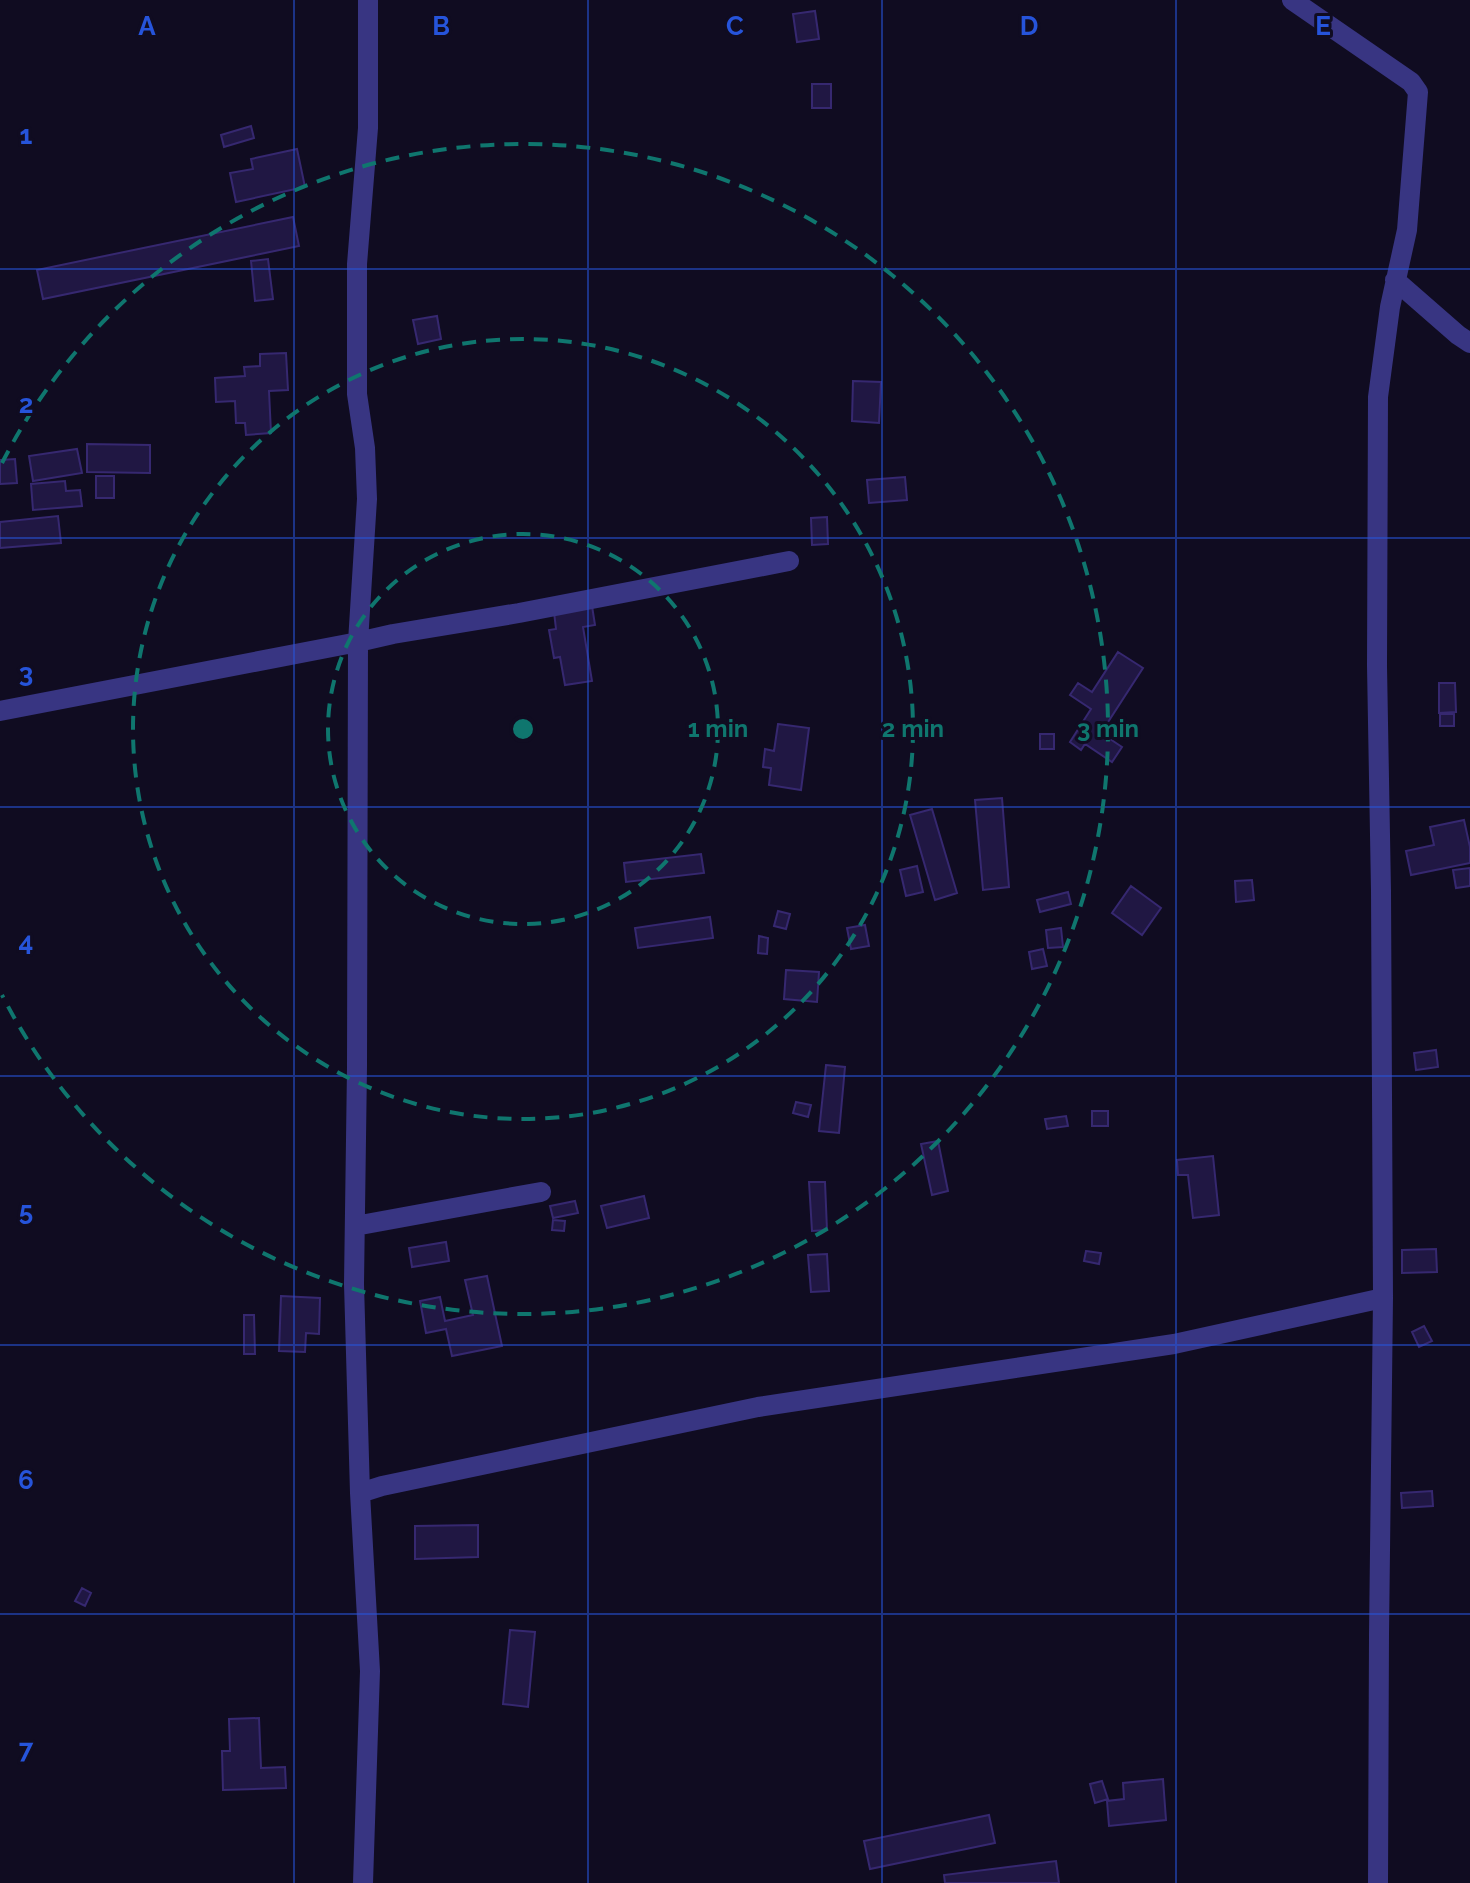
<svg xmlns="http://www.w3.org/2000/svg" width="1470" height="1883" font-family="Raleway,sans-serif">
<rect width="100%" height="100%" fill="#100c21"/>
<!-- building -->
<path fill="#201743" stroke="#362870" stroke-width="2" d="M 815,11 L 819,39 L 797,42 L 793,14 Z
M 812,84 L 831,84 L 831,108 L 812,108 Z
M 251,126 L 254,138 L 224,147 L 221,135 Z
M 297,149 L 305,187 L 236,202 L 230,173 L 253,169 L 251,159 Z
M 293,217 L 299,246 L 43,299 L 37,270 Z
M 268,259 L 273,299 L 255,301 L 251,261 Z
M 437,316 L 441,339 L 418,344 L 413,320 Z
M 286,353 L 288,390 L 269,391 L 271,433 L 246,435 L 245,423 L 236,423 L 235,401 L 216,402 L 215,378 L 245,376 L 244,367 L 260,366 L 260,354 Z
M 853,381 L 881,382 L 879,423 L 852,421 Z
M 87,444 L 150,445 L 150,473 L 87,472 Z
M 77,449 L 82,473 L 33,481 L 29,456 Z
M 15,459 L 17,483 L 0,484 L 0,460 Z
M 96,476 L 114,476 L 114,498 L 96,498 Z
M 905,477 L 907,500 L 869,503 L 867,480 Z
M 65,481 L 66,491 L 80,490 L 82,506 L 33,510 L 31,484 Z
M 58,516 L 61,543 L 0,548 L 0,522 Z
M 827,517 L 828,544 L 812,545 L 811,518 Z
M 592,606 L 595,625 L 583,627 L 592,681 L 565,685 L 560,657 L 554,658 L 549,630 L 556,629 L 554,612 Z
M 1118,652 L 1143,668 L 1101,733 L 1122,747 L 1112,762 L 1085,744 L 1081,750 L 1070,742 L 1091,709 L 1070,695 L 1078,683 L 1092,692 Z
M 1439,683 L 1455,683 L 1456,712 L 1439,713 Z
M 1440,714 L 1454,714 L 1454,726 L 1440,726 Z
M 778,724 L 809,728 L 801,790 L 769,785 L 771,768 L 763,767 L 765,749 L 774,751 Z
M 1040,734 L 1054,734 L 1054,749 L 1040,749 Z
M 1002,798 L 1009,887 L 983,890 L 975,800 Z
M 932,809 L 957,893 L 935,900 L 910,815 Z
M 1464,820 L 1470,847 L 1470,863 L 1411,875 L 1406,851 L 1434,845 L 1430,827 Z
M 701,854 L 704,873 L 626,882 L 624,863 Z
M 917,866 L 923,892 L 906,896 L 900,870 Z
M 1470,868 L 1470,886 L 1456,888 L 1453,870 Z
M 1252,880 L 1254,900 L 1236,902 L 1235,881 Z
M 1131,886 L 1161,908 L 1142,935 L 1112,913 Z
M 1068,892 L 1071,904 L 1040,912 L 1037,900 Z
M 778,911 L 790,914 L 786,929 L 774,926 Z
M 710,917 L 713,938 L 638,948 L 635,928 Z
M 865,925 L 869,946 L 851,949 L 847,928 Z
M 1061,928 L 1063,947 L 1048,948 L 1046,930 Z
M 759,936 L 768,938 L 767,954 L 758,953 Z
M 1043,949 L 1047,966 L 1032,969 L 1029,952 Z
M 786,970 L 819,972 L 817,1002 L 784,999 Z
M 1436,1050 L 1438,1067 L 1416,1070 L 1414,1053 Z
M 826,1065 L 845,1067 L 839,1133 L 819,1131 Z
M 796,1102 L 811,1105 L 808,1117 L 793,1113 Z
M 1092,1111 L 1108,1111 L 1108,1126 L 1092,1126 Z
M 1066,1116 L 1068,1126 L 1047,1129 L 1045,1119 Z
M 938,1141 L 948,1191 L 932,1195 L 921,1144 Z
M 1213,1156 L 1219,1215 L 1193,1218 L 1188,1175 L 1178,1175 L 1177,1160 Z
M 809,1182 L 825,1182 L 827,1230 L 812,1231 Z
M 644,1196 L 649,1218 L 607,1228 L 601,1206 Z
M 575,1201 L 578,1213 L 553,1218 L 550,1206 Z
M 553,1220 L 565,1221 L 564,1231 L 552,1230 Z
M 446,1242 L 449,1261 L 412,1267 L 409,1248 Z
M 1436,1249 L 1437,1272 L 1402,1273 L 1402,1250 Z
M 1086,1251 L 1101,1253 L 1099,1264 L 1084,1261 Z
M 827,1254 L 829,1291 L 811,1292 L 808,1255 Z
M 487,1276 L 502,1346 L 452,1356 L 446,1329 L 426,1333 L 420,1301 L 440,1297 L 445,1321 L 473,1315 L 465,1280 Z
M 281,1296 L 320,1298 L 319,1334 L 306,1333 L 305,1352 L 279,1351 Z
M 244,1315 L 254,1315 L 255,1354 L 244,1354 Z
M 1424,1326 L 1432,1341 L 1419,1347 L 1412,1332 Z
M 1432,1491 L 1433,1506 L 1402,1508 L 1401,1493 Z
M 478,1525 L 478,1557 L 415,1559 L 415,1526 Z
M 82,1588 L 91,1593 L 85,1606 L 75,1601 Z
M 510,1630 L 535,1632 L 528,1707 L 503,1704 Z
M 259,1718 L 261,1768 L 285,1767 L 286,1788 L 223,1790 L 222,1751 L 230,1751 L 229,1719 Z
M 1163,1779 L 1166,1820 L 1109,1826 L 1107,1801 L 1124,1799 L 1123,1783 Z
M 1102,1781 L 1108,1799 L 1095,1803 L 1090,1784 Z
M 989,1815 L 995,1843 L 870,1869 L 864,1841 Z
M 1056,1861 L 1059,1883 L 945,1883 L 944,1875 Z"/>
<g fill="none" stroke-linecap="round" stroke-linejoin="round">
<!-- minor -->
<path stroke="#383582" stroke-width="20" d="M 368,0 L 368,128 L 357,264 L 357,394 L 365,448 L 367,499 L 358,642 L 393,634 L 519,613 L 789,561
M 1292,0 L 1411,82 L 1418,92 L 1407,230 L 1390,307 L 1378,397 L 1377,666 L 1381,891 L 1383,1298 L 1379,1635 L 1378,1883
M 1395,280 L 1458,335 L 1470,343
M 0,711 L 358,642 L 357,1067 L 354,1284 L 360,1493
M 355,1226 L 541,1192
M 363,1883 L 370,1671 L 360,1493 L 382,1486 L 758,1407 L 1174,1344 L 1383,1298"/>
</g>
<!-- grid -->
<path fill="none" stroke="#2654da" stroke-width="2" stroke-opacity="0.55" d="M 294,0 L 294,1883M 588,0 L 588,1883M 882,0 L 882,1883M 1176,0 L 1176,1883M 0,269 L 1470,269M 0,538 L 1470,538M 0,807 L 1470,807M 0,1076 L 1470,1076M 0,1345 L 1470,1345M 0,1614 L 1470,1614"/>
<!-- distance rings -->
<g fill="none" stroke="#0f766e" stroke-width="4" stroke-dasharray="14 10">
<circle cx="523" cy="729" r="195"/>
<circle cx="523" cy="729" r="390"/>
<path d="M2 463A585 585 0 1 1 2 995"/>
</g>
<g font-size="26" text-anchor="middle" font-weight="bold" fill="#2654da" stroke="#100c21" stroke-width="6" stroke-linejoin="round" paint-order="stroke">
<text x="147" y="35">A</text>
<text x="441" y="35">B</text>
<text x="735" y="35">C</text>
<text x="1029" y="35">D</text>
<text x="1323" y="35">E</text>
<text x="26" y="144">1</text>
<text x="26" y="413">2</text>
<text x="26" y="682">3</text>
<text x="26" y="951">4</text>
<text x="26" y="1220">5</text>
<text x="26" y="1489">6</text>
<text x="26" y="1758">7</text>
</g>
<circle cx="523" cy="729" r="12" fill="#0f766e" stroke="#100c21" stroke-width="4"/>
<g font-size="24" text-anchor="middle" font-weight="bold" fill="#0f766e" stroke="#100c21" stroke-width="6" stroke-linejoin="round" paint-order="stroke">
<text x="718" y="737">1 min</text>
<text x="913" y="737">2 min</text>
<text x="1108" y="737">3 min</text>
</g>
</svg>
